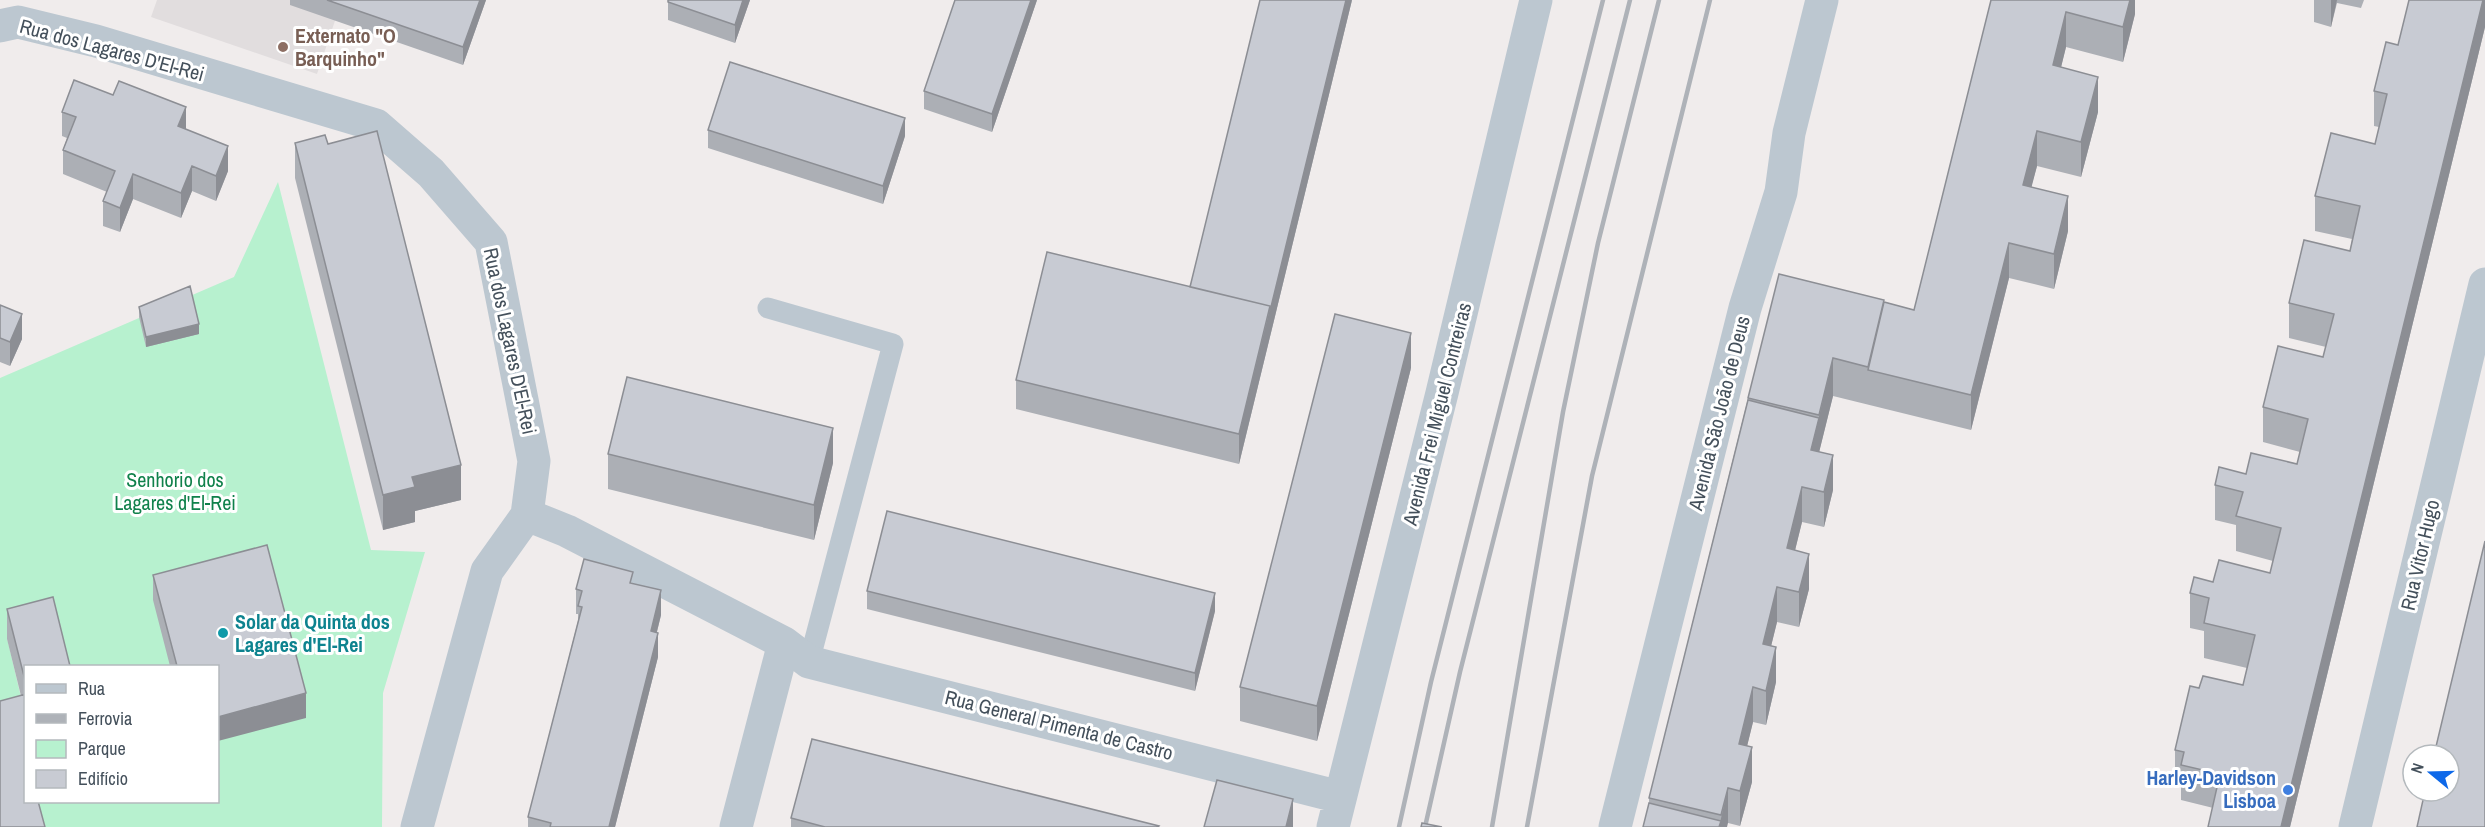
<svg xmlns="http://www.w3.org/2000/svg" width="2485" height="827" font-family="'Archivo Narrow',sans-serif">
<rect width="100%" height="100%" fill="#f0ecec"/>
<!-- education -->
<path fill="#e1ddde" d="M 157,0 L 342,0 L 317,74 L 151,17 Z"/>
<!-- green -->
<path fill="#b7f1cf" d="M 278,182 L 371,550 L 425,552 L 383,693 L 382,827 L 37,827 L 31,802 L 218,802 L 218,666 L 63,666 L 7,638 L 25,714 L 0,730 L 0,378 L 234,277 Z"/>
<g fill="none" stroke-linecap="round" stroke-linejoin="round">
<!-- lane -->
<path stroke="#bcc7d0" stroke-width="21" d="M 768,308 L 893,344 L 809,662"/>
<!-- street -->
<path stroke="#bcc7d0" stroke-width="33" d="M 0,26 L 18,22 L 96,41 L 376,125 L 431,173 L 491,242 L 534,461 L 527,515 L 487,571 L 417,827
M 527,515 L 567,531 L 784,643 L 809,662 L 1340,797
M 736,827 L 784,643
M 1333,827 L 1442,393 L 1536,0
M 1615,827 L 1745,308 L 1781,192 L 1789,133 L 1822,0
M 2355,827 L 2485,284"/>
<!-- rail -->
<path stroke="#aeb2b8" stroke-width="4.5" d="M 1399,827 L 1431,682 L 1603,0
M 1425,827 L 1460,672 L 1630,0
M 1492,827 L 1563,412 L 1598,243 L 1659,0
M 1527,827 L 1592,476 L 1710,0"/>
</g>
<!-- wall -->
<path fill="#acafb5" d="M 290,0 L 486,0 L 463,65 L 290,5 Z
M 750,0 L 735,43 L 668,20 L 668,2 Z
M 1037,0 L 992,132 L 924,109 L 924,91 Z
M 1352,0 L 1239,464 L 1016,409 L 1016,380 L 1190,287 Z
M 1991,0 L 2135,0 L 2135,14 L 2123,62 L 2066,47 L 2061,67 L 2098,112 L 2081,177 L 2037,166 L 2031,187 L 2068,231 L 2054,289 L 2009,278 L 1971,430 L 1833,396 L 1819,452 L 1833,490 L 1824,527 L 1802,522 L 1795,550 L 1809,589 L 1799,627 L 1777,622 L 1771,646 L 1776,682 L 1766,725 L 1753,722 L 1747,746 L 1752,782 L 1740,826 L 1649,803 L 1649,798 L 1748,398 L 1884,302 L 1914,310 Z
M 2314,0 L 2364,0 L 2361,8 L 2337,3 L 2331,27 L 2314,22 Z
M 2485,0 L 2485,27 L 2290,827 L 2181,800 L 2181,786 L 2175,785 L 2175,750 L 2199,688 L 2243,685 L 2247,668 L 2204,658 L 2204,631 L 2190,628 L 2190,593 L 2213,582 L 2270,573 L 2273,561 L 2236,551 L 2236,525 L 2215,520 L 2215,485 L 2246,474 L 2297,464 L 2300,452 L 2263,442 L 2263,407 L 2323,357 L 2326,347 L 2289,338 L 2289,303 L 2350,251 L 2352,239 L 2315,231 L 2315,196 L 2375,144 L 2379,127 L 2374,126 L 2374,91 L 2398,45 Z
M 62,112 L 186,129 L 228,171 L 216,201 L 192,191 L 181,218 L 133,199 L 120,232 L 103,226 L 103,201 L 107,192 L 63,174 L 63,150 L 67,138 L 62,136 Z
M 708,130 L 905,136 L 883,204 L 708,148 Z
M 295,143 L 328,144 L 461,500 L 415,511 L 415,522 L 383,530 L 295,178 Z
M 0,305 L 22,339 L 10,366 L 0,362 Z
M 139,307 L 199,334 L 146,347 L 139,317 Z
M 1411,368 L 1317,741 L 1240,721 L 1240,687 Z
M 608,454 L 833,463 L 814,540 L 608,489 Z
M 153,575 L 306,718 L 218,666 L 170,666 L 153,600 Z
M 633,583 L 661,615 L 657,632 L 658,657 L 615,827 L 528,827 L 528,817 L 578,621 L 578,614 L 576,614 L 576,589 Z
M 867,591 L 1215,611 L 1195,691 L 867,609 Z
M 7,609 L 26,666 L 26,801 L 0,827 L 21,696 L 7,639 Z
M 791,818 L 1159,827 L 791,827 Z"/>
<!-- shaded-wall -->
<path fill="#8c8e94" d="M 480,0 L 486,0 L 463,65 L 463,47 Z
M 743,0 L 750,0 L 735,43 L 735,25 Z
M 1031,0 L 1037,0 L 992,132 L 992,114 Z
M 1346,0 L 1352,0 L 1239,464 L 1239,434 Z
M 2130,0 L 2135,0 L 2135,14 L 2123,62 L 2123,27 Z
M 2331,0 L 2337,0 L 2331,27 Z
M 2483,0 L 2485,0 L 2485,27 L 2290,827 L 2281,827 Z
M 2066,12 L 2066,47 L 2053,100 L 2053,65 Z
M 2098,77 L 2098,112 L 2081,177 L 2081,142 Z
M 186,107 L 186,132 L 178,126 Z
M 905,118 L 905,136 L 883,204 L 883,186 Z
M 2037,131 L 2037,166 L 2023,220 L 2023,185 Z
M 228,146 L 228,171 L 216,201 L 216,176 Z
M 192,166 L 192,191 L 181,218 L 181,193 Z
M 133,174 L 133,199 L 120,232 L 120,208 Z
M 2068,196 L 2068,231 L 2054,289 L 2054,254 Z
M 2009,243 L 2009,278 L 1971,430 L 1971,395 Z
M 22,314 L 22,339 L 10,366 L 10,342 Z
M 199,324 L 199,334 L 146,347 L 146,337 Z
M 1411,333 L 1411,368 L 1317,741 L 1317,706 Z
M 1833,358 L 1833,396 L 1811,485 L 1811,450 Z
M 833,428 L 833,463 L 814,540 L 814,505 Z
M 1833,455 L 1833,490 L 1824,527 L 1824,492 Z
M 461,465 L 461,500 L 415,511 L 415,522 L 383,530 L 383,495 L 412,477 Z
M 1802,487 L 1802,522 L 1787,583 L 1787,548 Z
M 1809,554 L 1809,589 L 1799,627 L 1799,592 Z
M 1777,587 L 1777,622 L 1763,679 L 1763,644 Z
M 661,590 L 661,615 L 651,655 L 651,631 Z
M 1215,593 L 1215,611 L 1195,691 L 1195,673 Z
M 658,633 L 658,657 L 615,827 L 609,827 Z
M 1776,647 L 1776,682 L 1766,725 L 1766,691 Z
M 1753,687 L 1753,722 L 1739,779 L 1739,744 Z
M 306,693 L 306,718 L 218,741 L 218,717 Z
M 1752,747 L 1752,782 L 1740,826 L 1740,791 Z
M 1728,788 L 1728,823 L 1727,827 L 1719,827 Z
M 1293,799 L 1293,827 L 1286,827 Z"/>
<!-- building -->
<path fill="#c8cbd3" stroke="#8c8e94" stroke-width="1.5" d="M 327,0 L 480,0 L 463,47 Z
M 668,0 L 743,0 L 735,25 L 668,2 Z
M 955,0 L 1031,0 L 992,114 L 924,91 Z
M 1260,0 L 1346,0 L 1270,311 L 1270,306 L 1190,287 Z
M 1991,0 L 2130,0 L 2123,27 L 2066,12 L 2053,65 L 2098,77 L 2081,142 L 2037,131 L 2023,185 L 2068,196 L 2054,254 L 2009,243 L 1971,395 L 1868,370 L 1884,302 L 1914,310 Z
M 2409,0 L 2483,0 L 2281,827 L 2208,827 L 2220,774 L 2181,765 L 2184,752 L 2175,750 L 2190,686 L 2199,688 L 2203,676 L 2243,685 L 2255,635 L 2204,623 L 2209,598 L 2190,593 L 2194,577 L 2213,582 L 2219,560 L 2270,573 L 2281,528 L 2236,516 L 2243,492 L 2215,485 L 2219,467 L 2246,474 L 2251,453 L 2297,464 L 2308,419 L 2263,407 L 2278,346 L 2323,357 L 2334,314 L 2289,303 L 2304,240 L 2350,251 L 2360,206 L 2315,196 L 2331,133 L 2375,144 L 2387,94 L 2374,91 L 2386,42 L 2398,45 Z
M 730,62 L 905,118 L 883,186 L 708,130 Z
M 74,80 L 113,95 L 119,81 L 186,107 L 178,126 L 228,146 L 216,176 L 192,166 L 181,193 L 133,174 L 120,208 L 103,201 L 115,171 L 63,150 L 76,117 L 62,112 Z
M 377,131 L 461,465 L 412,477 L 415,487 L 383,495 L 295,143 L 325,135 L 328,144 Z
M 1047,252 L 1270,306 L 1239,434 L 1016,380 Z
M 1779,274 L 1884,300 L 1868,367 L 1833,358 L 1819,415 L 1748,398 Z
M 190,286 L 199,324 L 146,337 L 139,307 Z
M 0,305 L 22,314 L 10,342 L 0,338 Z
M 1335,314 L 1411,333 L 1317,706 L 1240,687 Z
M 627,377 L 833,428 L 814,505 L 608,454 Z
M 1748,400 L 1819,418 L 1811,450 L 1833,455 L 1824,492 L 1802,487 L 1787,548 L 1809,554 L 1799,592 L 1777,587 L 1763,644 L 1776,647 L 1766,691 L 1753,687 L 1739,744 L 1752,747 L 1740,791 L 1728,788 L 1721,815 L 1649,798 Z
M 887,511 L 1215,593 L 1195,673 L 867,591 Z
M 2485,541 L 2485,827 L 2417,827 L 2425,791 L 2449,791 L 2449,755 L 2434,755 Z
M 267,545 L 306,693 L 218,717 L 218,666 L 177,666 L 153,575 Z
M 584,559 L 633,572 L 630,583 L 661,590 L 651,631 L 658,633 L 609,827 L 550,827 L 551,823 L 528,817 L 582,607 L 578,606 L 582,591 L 576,589 Z
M 53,597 L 70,666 L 26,666 L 26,684 L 7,609 Z
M 26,694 L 26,801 L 38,801 L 45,827 L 0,827 L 0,701 Z
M 812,739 L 1159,826 L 1158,827 L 825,827 L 791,818 Z
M 1217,780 L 1293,799 L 1286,827 L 1204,827 Z
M 1649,803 L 1721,821 L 1719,827 L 1643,827 Z
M 1422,823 L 1442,827 L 1421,827 Z"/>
<!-- markers -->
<circle fill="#8d6e63" stroke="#fff" stroke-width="2" cx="283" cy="47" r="6"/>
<circle fill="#0f9aa8" stroke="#fff" stroke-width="2" cx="223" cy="633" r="6"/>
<circle fill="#3f7fe0" stroke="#fff" stroke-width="2" cx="2288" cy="790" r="6"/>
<g text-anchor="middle" stroke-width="6" stroke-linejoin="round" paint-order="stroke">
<!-- education labels -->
<g font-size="20" font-weight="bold" fill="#785e54" stroke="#fff" text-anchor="start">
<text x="295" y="43">Externato "O<tspan x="295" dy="23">Barquinho"</tspan></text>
</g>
<!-- street labels -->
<g font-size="20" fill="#44505b" stroke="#fff">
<text transform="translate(112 50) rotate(15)" y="7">Rua dos Lagares D'El-Rei</text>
<text transform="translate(510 341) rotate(78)" y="7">Rua dos Lagares D'El-Rei</text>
<text transform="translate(1719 413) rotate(-76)" y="7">Avenida São João de Deus</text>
<text transform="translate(1437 414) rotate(-76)" y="7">Avenida Frei Miguel Contreiras</text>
<text transform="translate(2420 555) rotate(-77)" y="7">Rua Vitor Hugo</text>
<text transform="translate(1059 725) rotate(14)" y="7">Rua General Pimenta de Castro</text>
</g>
<!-- park labels -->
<g font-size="20" fill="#10814b" stroke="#fff">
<text x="175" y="487">Senhorio dos<tspan x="175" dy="23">Lagares d'El-Rei</tspan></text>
</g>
<!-- culture labels -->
<g font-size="20" font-weight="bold" fill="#0d838f" stroke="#fff" text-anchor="start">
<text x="235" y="629">Solar da Quinta dos<tspan x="235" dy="23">Lagares d'El-Rei</tspan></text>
</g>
<!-- shop labels -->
<g font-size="20" font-weight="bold" fill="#366cbe" stroke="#fff" text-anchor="end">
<text x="2276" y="785">Harley-Davidson<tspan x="2276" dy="23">Lisboa</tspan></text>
</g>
</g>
<!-- legend -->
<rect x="24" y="665" width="195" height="138" fill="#ffffff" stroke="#b4b9bd" stroke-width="1.5"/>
<rect x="36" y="684" width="30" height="9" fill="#bcc7d0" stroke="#b4b9bd" stroke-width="1.5"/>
<text x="78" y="695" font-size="18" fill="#44505b">Rua</text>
<rect x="36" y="714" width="30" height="9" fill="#aeb2b8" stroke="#b4b9bd" stroke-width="1.5"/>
<text x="78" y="725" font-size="18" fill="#44505b">Ferrovia</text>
<rect x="36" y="740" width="30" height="18" fill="#b7f1cf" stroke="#b4b9bd" stroke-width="1.5"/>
<text x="78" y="755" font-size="18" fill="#44505b">Parque</text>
<rect x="36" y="770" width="30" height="18" fill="#c8cbd3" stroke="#b4b9bd" stroke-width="1.5"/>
<text x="78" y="785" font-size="18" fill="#44505b">Edifício</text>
<!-- north arrow -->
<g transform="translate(2431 773) rotate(289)"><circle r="28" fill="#ffffff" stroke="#b4b9bd" stroke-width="1.5"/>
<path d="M0-4.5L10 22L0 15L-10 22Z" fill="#0d68e9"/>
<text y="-9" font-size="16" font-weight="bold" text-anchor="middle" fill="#44505b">N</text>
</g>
</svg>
